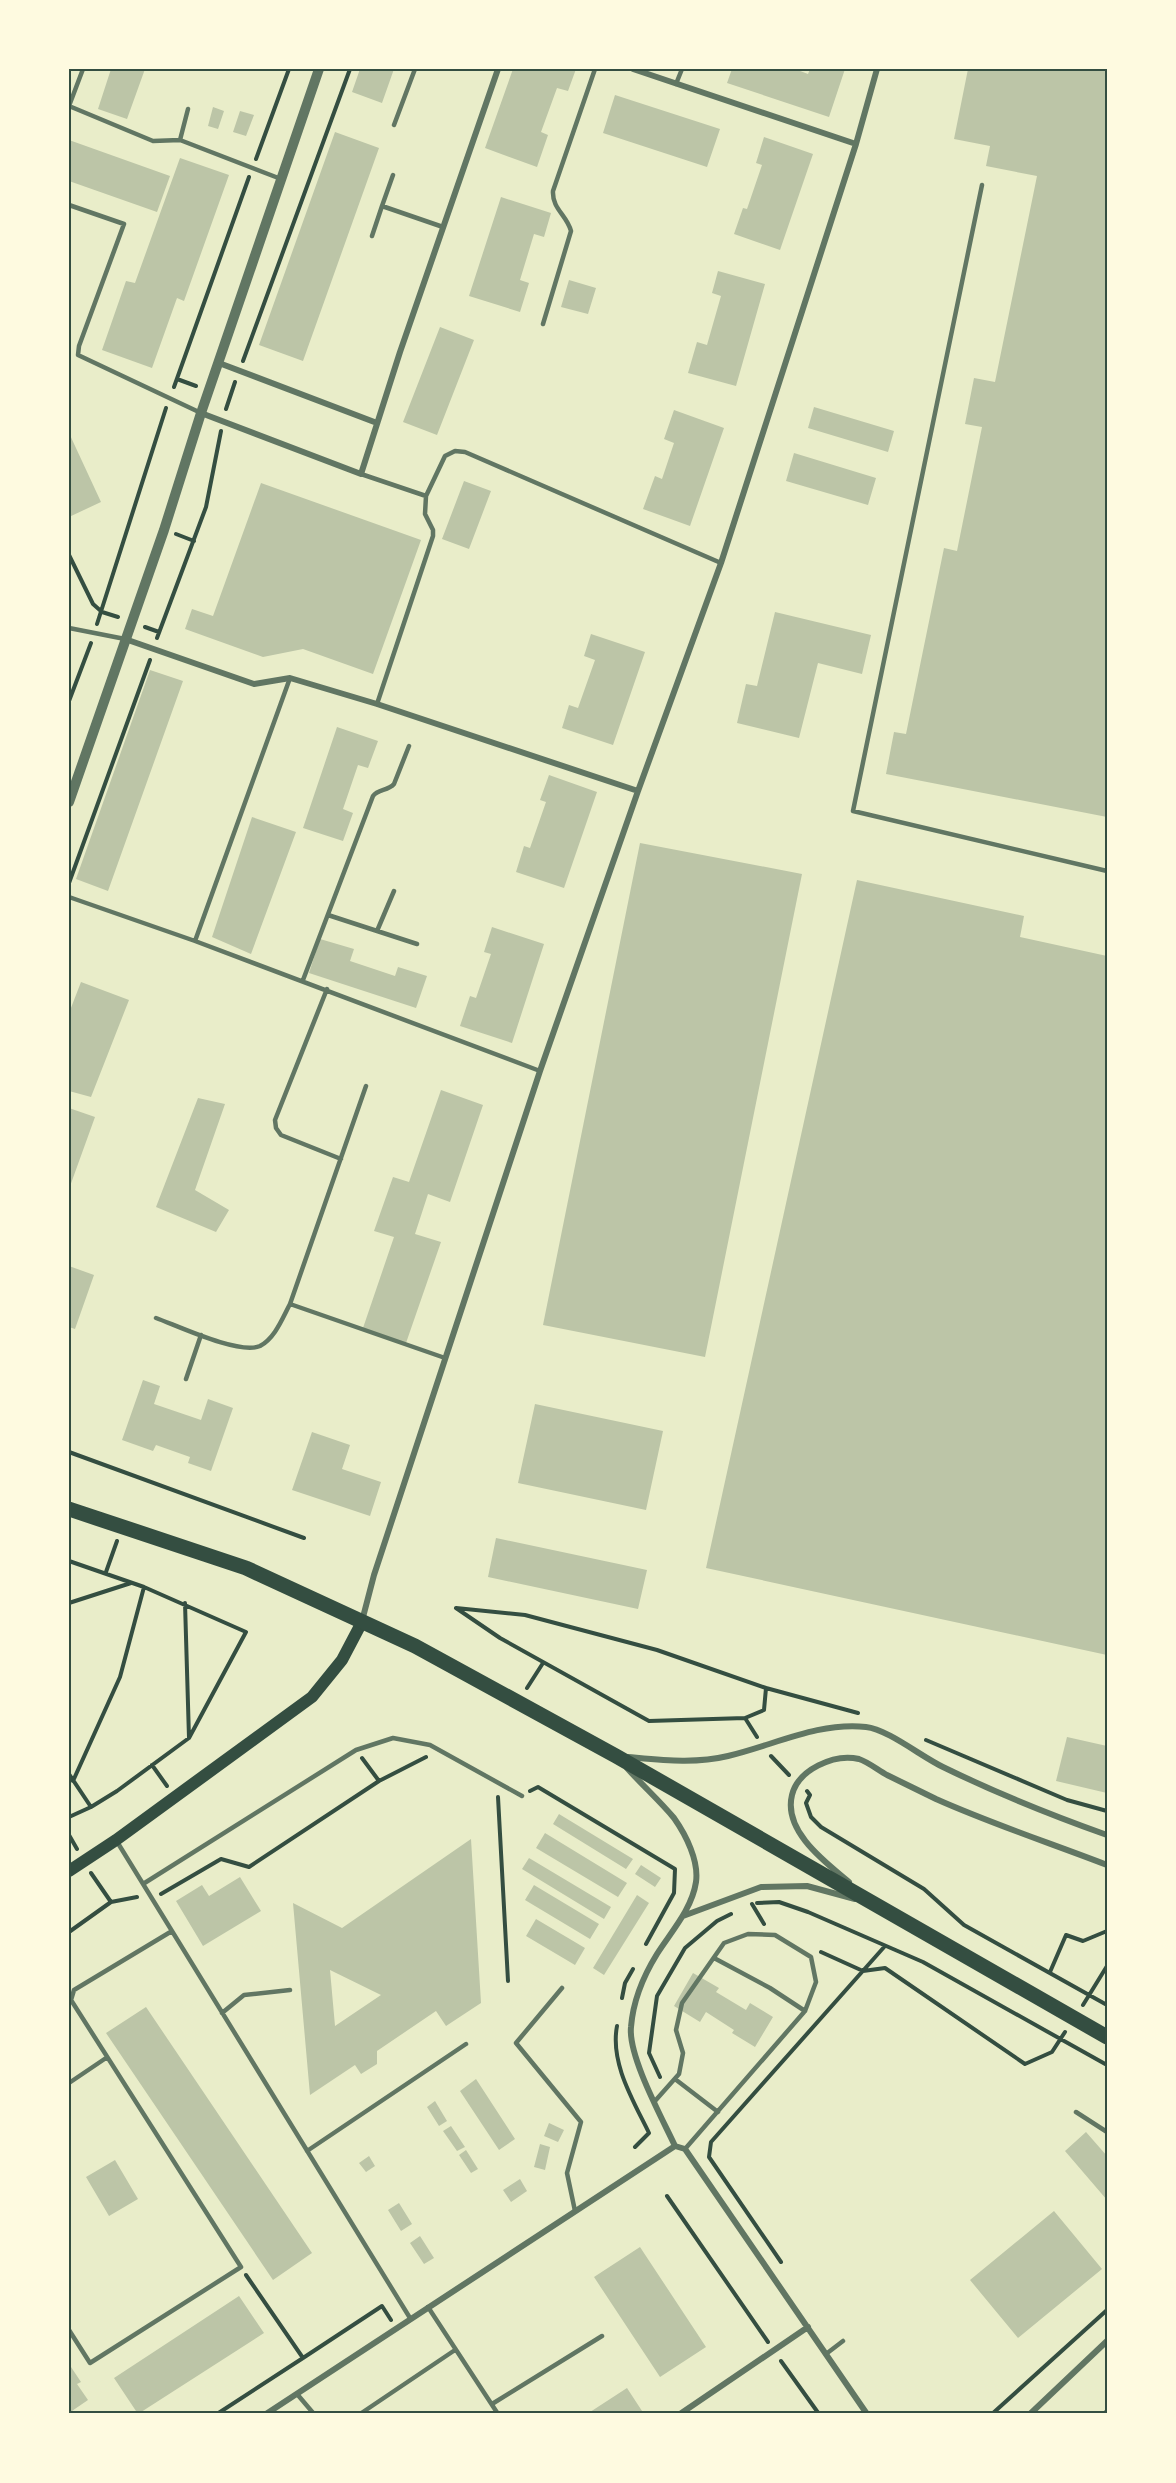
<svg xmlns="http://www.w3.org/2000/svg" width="1176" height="2483" font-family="'Fira Sans Condensed',sans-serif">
<rect width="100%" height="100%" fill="#e9edc9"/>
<!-- building -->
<path fill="#bcc5a7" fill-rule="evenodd" d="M 111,69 L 145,69 L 127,119 L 98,109 Z
M 360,69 L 394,69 L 382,103 L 352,92 Z
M 513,69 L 576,69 L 568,91 L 557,88 L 541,132 L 548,135 L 537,167 L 485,148 Z
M 732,69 L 795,69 L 808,74 L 810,69 L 845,69 L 829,117 L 727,83 Z
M 968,69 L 1107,69 L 1107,817 L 886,774 L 894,732 L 906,734 L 944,548 L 957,551 L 982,427 L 965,424 L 974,378 L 995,382 L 1037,176 L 986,166 L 990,146 L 954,139 Z
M 615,95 L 720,129 L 707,167 L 603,133 Z
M 213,107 L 224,111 L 218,129 L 208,126 Z
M 240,111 L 254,115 L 246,136 L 233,132 Z
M 335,132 L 379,148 L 303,361 L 259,345 Z
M 764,137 L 813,154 L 780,250 L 734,234 L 743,208 L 747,209 L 762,165 L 756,163 Z
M 69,140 L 170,176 L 157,212 L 69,181 Z
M 180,158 L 229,175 L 184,301 L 177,298 L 152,368 L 102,350 L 126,281 L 135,283 Z
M 501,197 L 551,213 L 544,237 L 534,234 L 520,280 L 529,283 L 520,312 L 469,296 Z
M 718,271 L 765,284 L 736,386 L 688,373 L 697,342 L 707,345 L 721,296 L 712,293 Z
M 569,280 L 596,288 L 588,314 L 561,307 Z
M 440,327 L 474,340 L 437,435 L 403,422 Z
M 814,407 L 894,431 L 888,452 L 808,428 Z
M 674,410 L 724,428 L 690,526 L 643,509 L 655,476 L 662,479 L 674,443 L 664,439 Z
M 69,433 L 101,502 L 69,517 Z
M 794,453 L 876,478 L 868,505 L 786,481 Z
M 464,481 L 491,491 L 469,549 L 442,539 Z
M 261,483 L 421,540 L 373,674 L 303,649 L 263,657 L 185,629 L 192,609 L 213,616 Z
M 775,612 L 871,635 L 862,674 L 818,663 L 799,738 L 737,723 L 746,684 L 757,686 Z
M 591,634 L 645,652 L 613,745 L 562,728 L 569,705 L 578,708 L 595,660 L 584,656 Z
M 150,670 L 183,681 L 108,891 L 76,879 Z
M 337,727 L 378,741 L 368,768 L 358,765 L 343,809 L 353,813 L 343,841 L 303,828 Z
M 549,775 L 597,792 L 564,888 L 516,872 L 524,846 L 530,848 L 546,802 L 540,800 Z
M 252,817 L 296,832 L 251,954 L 212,937 Z
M 640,843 L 802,874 L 705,1357 L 543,1325 Z
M 857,880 L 1024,916 L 1020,937 L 1107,956 L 1107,1655 L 706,1568 Z
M 492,927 L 544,944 L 512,1043 L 460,1026 L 470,996 L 476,998 L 491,954 L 484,952 Z
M 320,939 L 354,949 L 350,961 L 395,976 L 398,967 L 427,976 L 416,1008 L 309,973 Z
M 81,982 L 129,1000 L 91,1097 L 69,1091 L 69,1013 Z
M 441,1090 L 483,1105 L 450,1202 L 428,1194 L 415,1234 L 441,1242 L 406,1343 L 363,1328 L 394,1237 L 374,1231 L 393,1177 L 409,1182 Z
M 198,1098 L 225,1104 L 195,1190 L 229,1210 L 216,1232 L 156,1207 Z
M 69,1108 L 95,1117 L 69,1189 Z
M 69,1266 L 94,1275 L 75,1329 L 69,1327 Z
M 143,1380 L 160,1386 L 154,1404 L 201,1420 L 208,1399 L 233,1408 L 211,1471 L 188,1463 L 190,1457 L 156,1445 L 153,1451 L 122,1440 Z
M 535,1404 L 663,1431 L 646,1510 L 518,1483 Z
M 312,1432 L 350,1445 L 342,1469 L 381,1482 L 370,1516 L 292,1490 Z
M 496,1538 L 647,1570 L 638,1609 L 488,1577 Z
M 1067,1737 L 1107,1746 L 1107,1793 L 1056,1781 Z
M 559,1814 L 633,1859 L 626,1869 L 553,1824 Z
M 545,1833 L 627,1883 L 618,1897 L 536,1848 Z
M 471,1839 L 481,2003 L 446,2026 L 436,2011 L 377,2051 L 377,2064 L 361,2074 L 355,2065 L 310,2095 L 293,1903 L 342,1928 ZM 330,1970 L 381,1995 L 335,2026 Z
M 529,1858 L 611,1907 L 604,1919 L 522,1869 Z
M 641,1865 L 661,1878 L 655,1887 L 635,1874 Z
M 240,1877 L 261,1911 L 203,1946 L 176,1901 L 202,1885 L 209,1896 Z
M 534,1885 L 599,1924 L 590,1939 L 525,1900 Z
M 637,1895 L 649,1903 L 604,1975 L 593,1968 Z
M 536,1919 L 585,1948 L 575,1965 L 526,1936 Z
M 693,1973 L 719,1988 L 716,1992 L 746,2010 L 750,2003 L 773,2017 L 755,2047 L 732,2033 L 734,2030 L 706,2012 L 700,2022 L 674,2006 Z
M 146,2007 L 312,2253 L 273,2280 L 106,2033 Z
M 476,2079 L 515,2139 L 499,2150 L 460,2091 Z
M 435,2101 L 447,2121 L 439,2126 L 427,2107 Z
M 549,2123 L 564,2130 L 558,2142 L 544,2136 Z
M 451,2126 L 465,2147 L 457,2151 L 443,2131 Z
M 1086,2132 L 1107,2156 L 1107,2200 L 1065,2151 Z
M 540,2144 L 550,2147 L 545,2170 L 534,2167 Z
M 466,2150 L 478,2169 L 471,2173 L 459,2155 Z
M 369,2156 L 375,2166 L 366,2172 L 359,2163 Z
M 115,2160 L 138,2199 L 109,2216 L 86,2177 Z
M 520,2179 L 527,2191 L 511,2202 L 503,2190 Z
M 399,2203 L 412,2224 L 401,2231 L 388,2210 Z
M 1054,2211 L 1102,2269 L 1018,2338 L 970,2280 Z
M 420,2236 L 434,2258 L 424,2264 L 410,2243 Z
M 640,2247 L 706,2347 L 660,2377 L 594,2277 Z
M 239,2296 L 264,2333 L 138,2414 L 114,2378 Z
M 69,2364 L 81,2382 L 77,2384 L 88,2400 L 69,2413 Z
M 627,2388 L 644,2414 L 587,2414 Z"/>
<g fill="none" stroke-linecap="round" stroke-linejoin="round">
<!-- path -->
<path stroke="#344e41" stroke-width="4" d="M 256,159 L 289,69
M 243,361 L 350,69
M 177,379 L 196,386
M 174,387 L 249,177
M 226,409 L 235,382
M 176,534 L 194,541
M 69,555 L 93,604 L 102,612 L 118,617
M 97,624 L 166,408
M 145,627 L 159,632
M 157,638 L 206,507 L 221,431
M 69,701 L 91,643
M 69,883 L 150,660
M 69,1452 L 304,1538
M 69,1561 L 144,1587 L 246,1632 L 189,1738 L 117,1791 L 91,1807 L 69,1817
M 106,1572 L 117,1541
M 69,1603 L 131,1583
M 185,1603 L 189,1738
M 456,1608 L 525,1615 L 657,1650 L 766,1688 L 764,1710 L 745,1718 L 649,1721 L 500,1638 Z
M 527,1688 L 543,1663
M 766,1688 L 858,1713
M 745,1718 L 757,1737
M 926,1740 L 1067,1800 L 1107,1811
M 771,1756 L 789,1775
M 362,1758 L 379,1781
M 152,1765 L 167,1786
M 69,1774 L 91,1807
M 73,1781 L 120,1677 L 144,1587
M 530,1791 L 538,1787 L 675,1869 L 674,1893 L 646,1944
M 807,1791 L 810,1795 L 806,1803 L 811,1817 L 821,1827 L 924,1889 L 964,1925 L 1107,2005
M 498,1797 L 508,1981
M 69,1835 L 77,1849
M 91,1873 L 111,1902
M 161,1894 L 221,1859 L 249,1867 L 379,1781 L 426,1757
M 757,1903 L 779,1902 L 808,1912 L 923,1962 L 1107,2065
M 752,1904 L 764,1924
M 69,1932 L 111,1902 L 137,1897
M 821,1952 L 863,1971 L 885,1968 L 1025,2064 L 1052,2052 L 1065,2032
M 1050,1972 L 1066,1935 L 1083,1941 L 1107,1931
M 622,1998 L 625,1983 L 633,1969
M 1083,2005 L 1107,1966
M 617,2026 C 610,2063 633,2100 649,2133 L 635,2147
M 660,2077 L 649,2053 L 657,1996 L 685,1948 L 717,1921 L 731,1914
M 667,2196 L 768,2342
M 781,2262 L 709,2157 L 711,2142 L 885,1946
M 246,2275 L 303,2358 L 382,2306 L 391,2320
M 781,2361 L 819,2414
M 217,2414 L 303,2358
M 992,2414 L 1107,2310"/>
<!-- service -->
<path stroke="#617663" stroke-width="4.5" d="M 676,84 L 682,69
M 69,106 L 153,141 L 180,140 L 281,179
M 69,106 L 83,69
M 394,125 L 415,69
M 180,140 L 188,109
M 393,175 L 382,206 L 443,227
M 982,185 L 853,811 L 1107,871
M 69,205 L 124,224 L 79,346 L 78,355 L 201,413
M 372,236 L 382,206
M 543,324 L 571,231 C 567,215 552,209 553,191 L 595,69
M 361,474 L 426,496 L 445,456 L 455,451 L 465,452 L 721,563
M 69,628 L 125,639
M 290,678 L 195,941 L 540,1071
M 377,704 L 433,536 L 433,530 L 425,514 L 426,496
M 69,897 L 195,941
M 328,915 L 417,944
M 377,931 L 394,891
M 303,980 L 373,796 C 378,789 388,791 394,784 L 409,746
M 327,989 L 275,1120 L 276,1128 L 281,1135 L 341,1159
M 366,1086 L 290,1304 L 445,1358
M 156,1318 C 178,1326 239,1355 260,1346 C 275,1338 282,1319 290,1304
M 186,1379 L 201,1335
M 116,1840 L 410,2318
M 143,1884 L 356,1750 L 393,1738 L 430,1745 L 522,1796
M 562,1988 L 516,2043 L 581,2122 L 567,2173 L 575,2211
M 222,2013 L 244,1995 L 290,1990
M 675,2079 L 718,2112
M 69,2083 L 106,2058
M 655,2101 L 679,2074 L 683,2053 L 676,2030 L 682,2003 L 724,1943 L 748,1934 L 775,1935 L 811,1957 L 816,1982 L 805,2011
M 1076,2112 L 1107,2132
M 685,2149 L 805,2011 L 770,1988 L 714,1958
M 307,2151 L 466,2044
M 428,2307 L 498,2414
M 69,2330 L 90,2363 L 241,2267 L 71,2000 L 74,1990 L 172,1931
M 826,2354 L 843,2341
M 297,2394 L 314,2414
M 492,2404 L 602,2336
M 360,2414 L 455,2350
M 1104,2414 L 1107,2411"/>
<!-- minor -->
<path stroke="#617663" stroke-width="6" d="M 633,69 L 856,144
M 219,363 L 377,423
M 201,413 L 361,474 L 400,352 L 498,69
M 125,639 L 254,684 L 290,678 L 377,704 L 638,791
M 362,1621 L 374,1575 L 540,1071 L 638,791 L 721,563 L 856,144 L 877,69
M 628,1757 C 662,1760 695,1764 728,1756 C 775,1745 817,1722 866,1727 C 887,1729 922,1757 943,1767 C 996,1793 1051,1815 1107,1835
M 627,1768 C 642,1785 660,1801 674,1818 C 686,1835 699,1861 696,1882 C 692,1909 671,1932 657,1954 C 644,1975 633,2002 631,2027 C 628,2056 662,2118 675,2146
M 849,1882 C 825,1862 783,1831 792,1795 C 798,1770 834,1753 859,1759 C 868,1762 878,1770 887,1775 C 903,1783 920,1791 936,1799 C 992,1824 1050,1843 1107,1865
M 683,1916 L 761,1887 L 807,1886 L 855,1899
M 675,2146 L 685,2149 L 867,2414
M 266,2414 L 675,2146
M 680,2414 L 808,2327
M 1030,2414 L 1107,2341"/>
<!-- tertiary -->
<path stroke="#617663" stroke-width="10" d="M 69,802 L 164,530 L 201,413 L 319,69"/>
<!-- secondary -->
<path stroke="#344e41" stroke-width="12" d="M 69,1871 L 116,1840 L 312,1697 L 342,1660 L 362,1622"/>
<!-- primary -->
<path stroke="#344e41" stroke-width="15" d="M 69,1509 L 246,1568 L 415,1646 L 616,1756 L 1107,2037"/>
</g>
<!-- border -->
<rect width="1176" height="2483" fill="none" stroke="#fefae0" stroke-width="141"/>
<rect x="70" y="70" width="1036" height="2342" fill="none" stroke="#344e41" stroke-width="2"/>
</svg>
